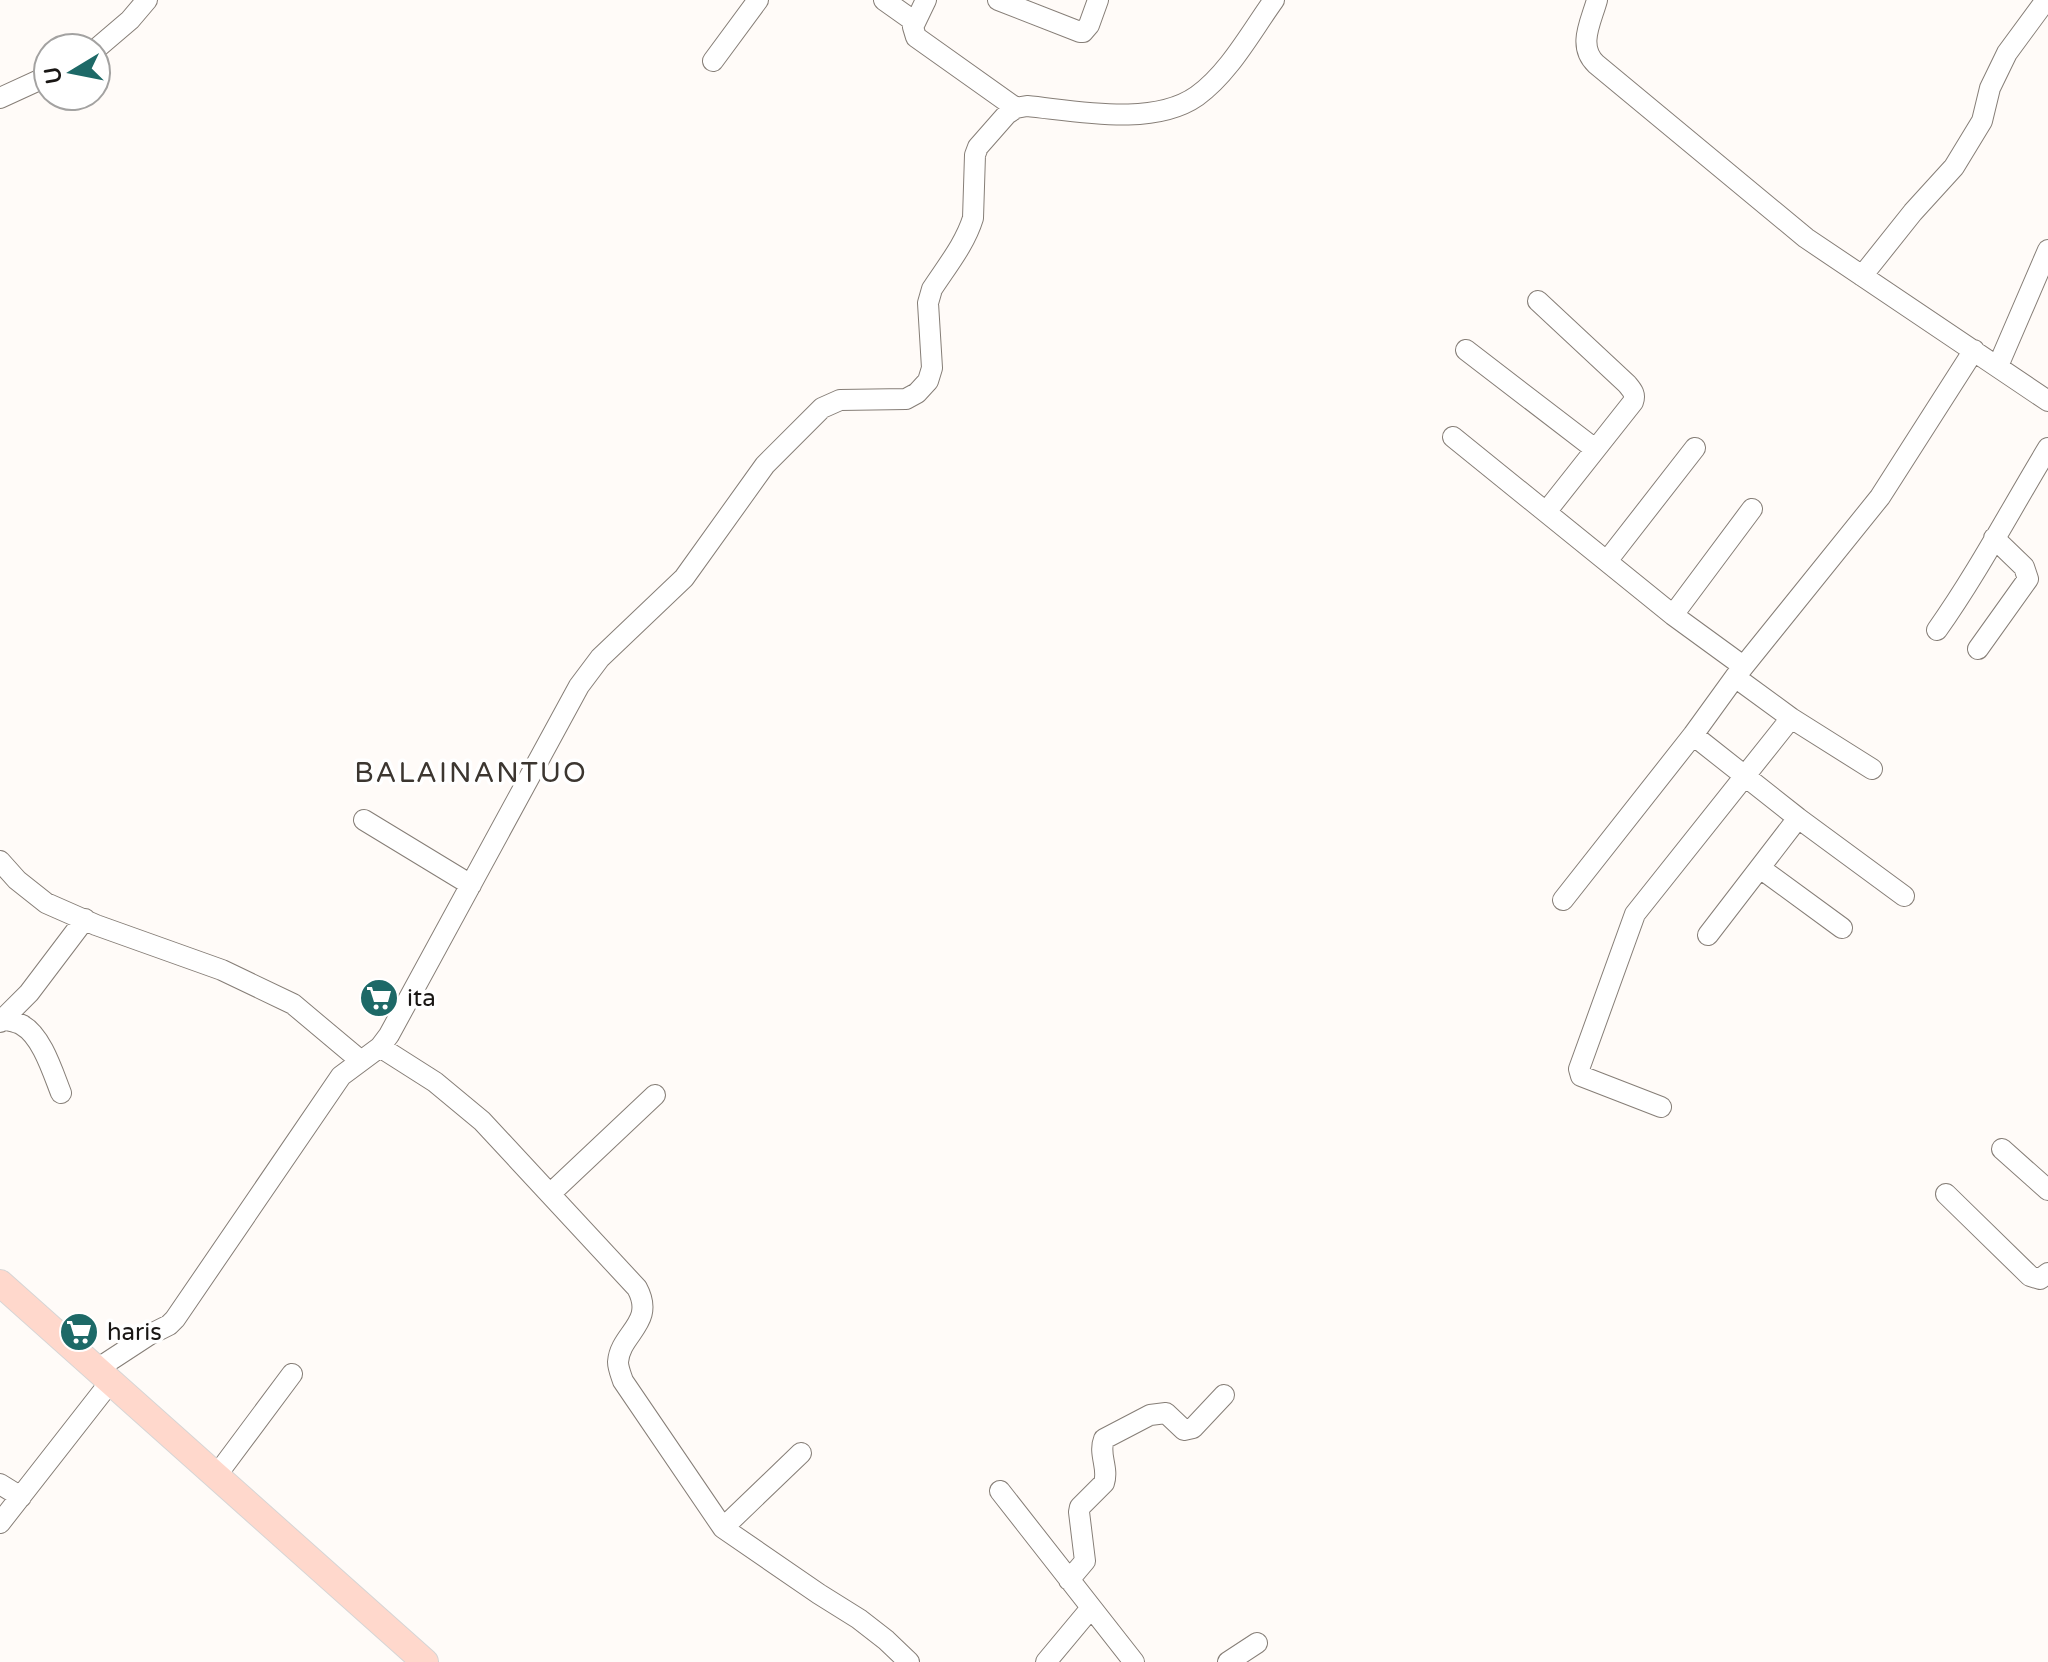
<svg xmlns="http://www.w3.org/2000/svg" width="2048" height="1662" font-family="'Varela Round',sans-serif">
<rect width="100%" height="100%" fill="#fffbf8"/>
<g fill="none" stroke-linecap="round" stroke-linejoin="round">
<!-- minor casing -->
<g stroke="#867e77" stroke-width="22">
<path id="minor" d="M 884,0 L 915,22
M 926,0 L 913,27 L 916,37 L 1016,108
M 998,0 L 1080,32 L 1083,32 L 1089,25 L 1098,0
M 1597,0 C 1591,22 1577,46 1596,64 L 1806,238 L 2048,401
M 96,49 L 130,20 L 147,0
M 713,61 L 758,0
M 0,98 L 48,76
M 1862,276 L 1913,212 L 1954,167 L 1982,121 L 1990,88 L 2007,53 L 2046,0
M 1538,301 L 1627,384 C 1632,390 1636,394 1633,402 L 1546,512
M 1466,350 L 1595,449
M 1998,366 L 2048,250
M 1453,437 L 1673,615 L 1743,666
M 1607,561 L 1695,448
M 1673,615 L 1752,509
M 1937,630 C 1978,572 2011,509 2048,448
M 1978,649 L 2028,579 L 2024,567 L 1994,538
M 1791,718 L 1872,769
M 1693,735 L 1798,818 L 1904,896
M 364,820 L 471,885
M 0,861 L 17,880 L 46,903 L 96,925 L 222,970 L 293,1004 L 361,1061
M 1760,868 L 1842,928
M 1563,900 L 1693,735 L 1735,677 L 1880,497 L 1974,350
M 1708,935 L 1798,818
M 3,1019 C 9,1021 17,1022 22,1025 C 42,1036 53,1073 61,1093
M 0,1022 L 29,993 L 85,919
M 380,1047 L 435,1082 L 482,1121 L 637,1288 C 656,1323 620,1333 618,1362 C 618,1368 621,1375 623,1381 L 723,1528 L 819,1594 L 859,1619 L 886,1640 L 909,1662
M 1661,1107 L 1581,1076 L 1579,1069 L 1635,914 L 1791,718 L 1735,677
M 2002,1149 L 2048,1190
M 550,1194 L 655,1095
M 1946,1194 L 2030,1276 L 2040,1279 L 2048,1273
M 97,1369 L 149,1335 L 169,1325 L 175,1319 L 341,1076 L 380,1047 L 389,1035 L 579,686 L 600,658 L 684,578 L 765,465 L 822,408 L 840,400 L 906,399 L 917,393 L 928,381 L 932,368 L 928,303 L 932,289 C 947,266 965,244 973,218 L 975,155 L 978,147 L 1007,114 L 1016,108 L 1027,106 C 1077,111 1153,127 1197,96 C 1229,73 1251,32 1274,0
M 216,1476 L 292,1374
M 0,1484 L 21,1497
M 1000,1491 L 1134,1662
M 0,1523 L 111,1381
M 723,1528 L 801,1453
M 1069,1580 L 1085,1561 L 1079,1512 L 1080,1507 L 1104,1483 C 1109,1468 1098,1454 1104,1439 L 1150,1415 L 1166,1413 L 1184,1430 L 1193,1428 L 1224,1395
M 1046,1662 L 1091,1608
M 1228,1662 L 1257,1643"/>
</g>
<!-- major casing -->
<g stroke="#d6d5d5" stroke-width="28">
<path id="major" d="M 0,1283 L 425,1662"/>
</g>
<!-- minor -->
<use href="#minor" stroke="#fff" stroke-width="20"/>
<!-- major -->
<use href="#major" stroke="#ffd8cc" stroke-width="26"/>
</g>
<!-- icons -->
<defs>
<g id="supermarket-disc" transform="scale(2)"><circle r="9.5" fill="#1d6967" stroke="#fff"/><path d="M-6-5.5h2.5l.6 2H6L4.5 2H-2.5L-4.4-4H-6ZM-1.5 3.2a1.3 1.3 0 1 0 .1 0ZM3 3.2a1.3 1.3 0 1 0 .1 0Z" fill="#fff"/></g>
</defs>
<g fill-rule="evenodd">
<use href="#supermarket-disc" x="379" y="998"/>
<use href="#supermarket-disc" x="79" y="1332"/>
</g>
<g text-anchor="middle" stroke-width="7" stroke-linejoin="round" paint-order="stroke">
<!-- poi labels -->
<g font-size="24" fill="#191614" stroke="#fff" text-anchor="start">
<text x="407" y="1006">ita</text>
<text x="107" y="1340">haris</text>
</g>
<!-- quarter labels -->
<g font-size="28" letter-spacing="2" fill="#3c3630" stroke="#fff">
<text x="471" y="782">BALAINANTUO</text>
</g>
</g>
<!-- north arrow -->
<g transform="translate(72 72) rotate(260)"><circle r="38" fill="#ffffff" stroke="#a3a2a1" stroke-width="2"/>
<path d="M0-6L14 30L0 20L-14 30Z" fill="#1d6967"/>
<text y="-12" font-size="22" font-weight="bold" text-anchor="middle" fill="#191614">U</text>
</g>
</svg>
